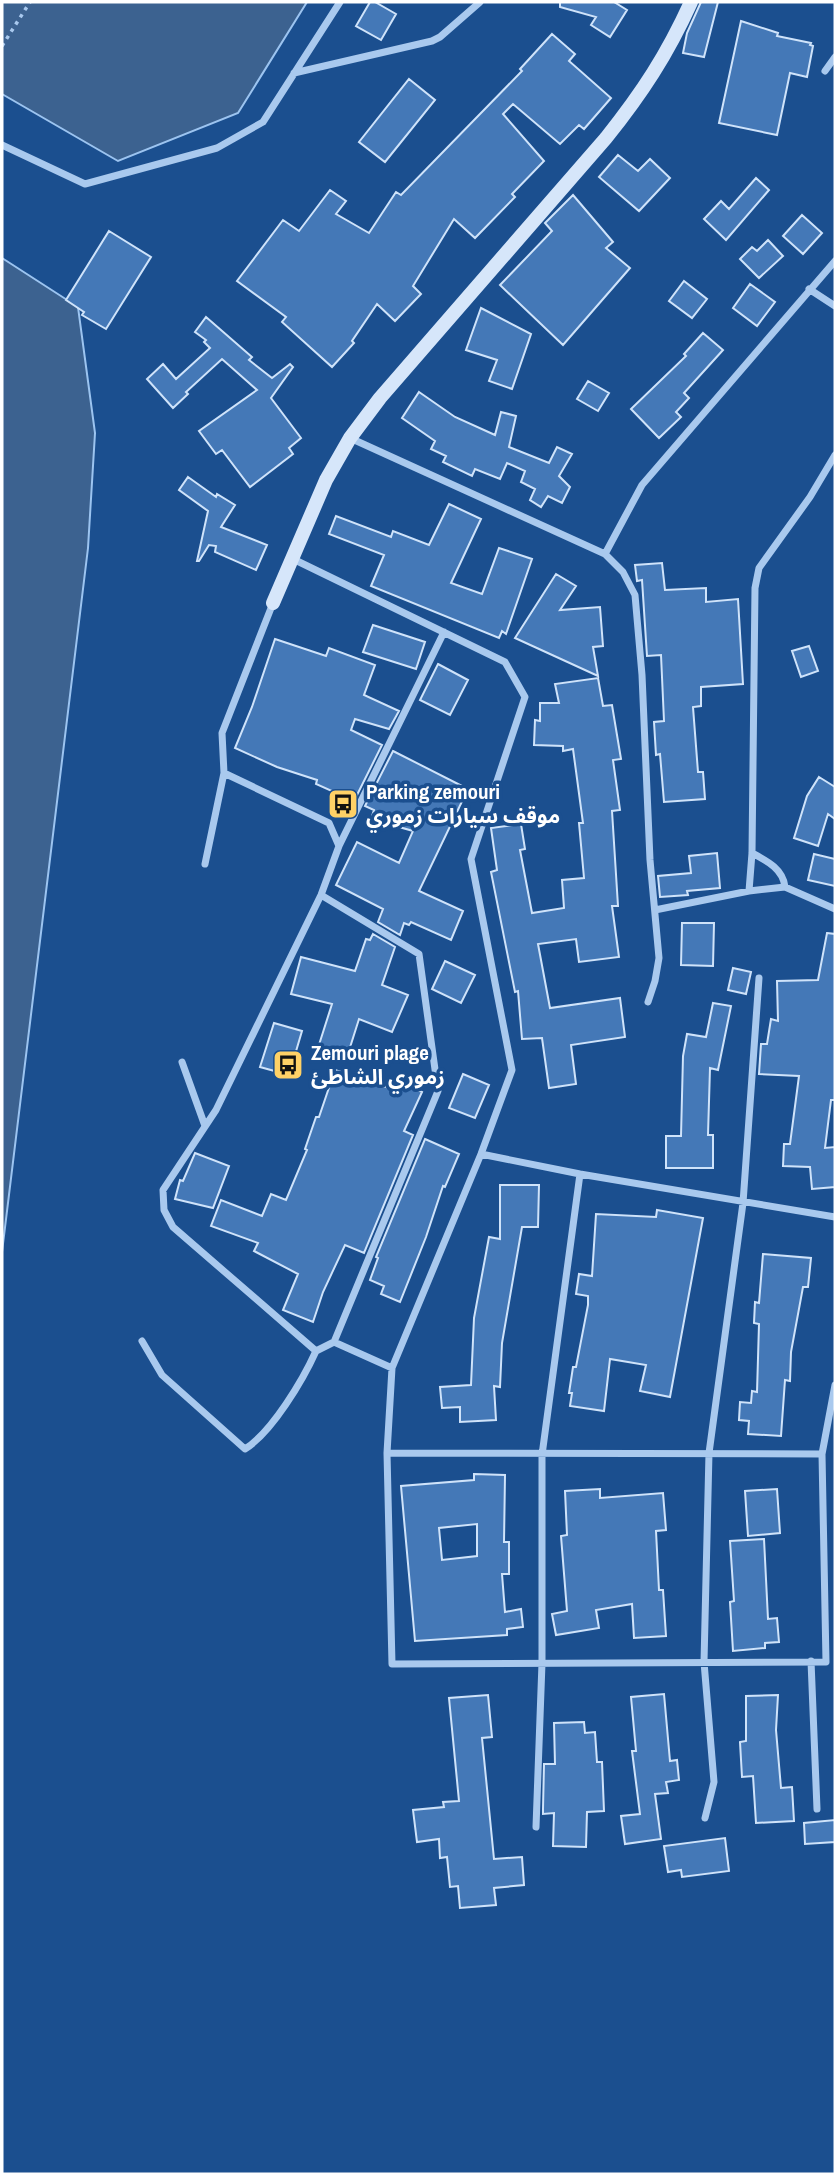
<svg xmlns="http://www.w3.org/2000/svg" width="837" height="2176" font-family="'Archivo Narrow','Noto Sans Arabic',sans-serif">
<rect width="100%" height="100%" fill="#1b4f8f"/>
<!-- water -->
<path fill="#3c6290" stroke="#9cc4f0" stroke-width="2" d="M 2,2 L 307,2 L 238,113 L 118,161 L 2,94 Z
M 2,258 L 78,307 L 95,433 L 88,548 L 2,1252 Z"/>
<!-- building -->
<path fill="#4478b7" stroke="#cfe3fa" stroke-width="2" fill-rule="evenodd" d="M 370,2 L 375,2 L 396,14 L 381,40 L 356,26 Z
M 560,2 L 614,2 L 627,10 L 610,37 L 591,25 L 596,17 L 560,7 Z
M 701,2 L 718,2 L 704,57 L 683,53 L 687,33 Z
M 741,21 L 778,33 L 777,36 L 811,43 L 810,45 L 813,46 L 807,77 L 790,73 L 777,135 L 719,123 Z
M 552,34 L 575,54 L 569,61 L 611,98 L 584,129 L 579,125 L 560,144 L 513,104 L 503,114 L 544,161 L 512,194 L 515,197 L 475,238 L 454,219 L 413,286 L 421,294 L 395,321 L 377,304 L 352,341 L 354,343 L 332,367 L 282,322 L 286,317 L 237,281 L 283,220 L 299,231 L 330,190 L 346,201 L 336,214 L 369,233 L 396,192 L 401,195 L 522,71 L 520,69 Z
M 409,79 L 435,100 L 385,162 L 359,142 Z
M 618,155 L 638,171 L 650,159 L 670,178 L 639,211 L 599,177 Z
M 756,178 L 769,190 L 726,240 L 704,219 L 721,201 L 729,209 Z
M 573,195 L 613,242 L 606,248 L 630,268 L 563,345 L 500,285 L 552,231 L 545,223 Z
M 802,215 L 822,233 L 803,254 L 783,236 Z
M 109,231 L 151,257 L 106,329 L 82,315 L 84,312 L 66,300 Z
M 768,240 L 783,256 L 759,278 L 740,259 L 752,247 L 757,251 Z
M 684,281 L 707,299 L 692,318 L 669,301 Z
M 750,284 L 775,302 L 757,326 L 733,308 Z
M 481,308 L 531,334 L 512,389 L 489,381 L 497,360 L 466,350 Z
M 206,317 L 252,357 L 249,360 L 272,378 L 290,364 L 293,367 L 271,398 L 301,438 L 289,448 L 293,454 L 250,487 L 222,450 L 216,454 L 199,431 L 257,390 L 222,359 L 186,392 L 188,394 L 173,408 L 147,379 L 163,364 L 176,379 L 210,348 L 204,342 L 206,340 L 195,332 Z
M 703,333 L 723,350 L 684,393 L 689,398 L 676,412 L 681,417 L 659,438 L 631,409 L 686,356 L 684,354 Z
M 588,381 L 609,393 L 598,411 L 577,399 Z
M 419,392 L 455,417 L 495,435 L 501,412 L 516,416 L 509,447 L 549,463 L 557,447 L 572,454 L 559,476 L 570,487 L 562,503 L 548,496 L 541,507 L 530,500 L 535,489 L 521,482 L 525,471 L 507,463 L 500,479 L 475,469 L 472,476 L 443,462 L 446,456 L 431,449 L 435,441 L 402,418 Z
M 188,477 L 216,497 L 217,494 L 235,505 L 221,527 L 267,545 L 256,570 L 215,552 L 216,546 L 209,545 L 199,561 L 197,561 L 208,511 L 179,490 Z
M 449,504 L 481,519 L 451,583 L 482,594 L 499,548 L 532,559 L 506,634 L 502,631 L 499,638 L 371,586 L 384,555 L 329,534 L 336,516 L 391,537 L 393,531 L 429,545 Z
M 662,563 L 665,590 L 706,588 L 706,602 L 738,599 L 743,684 L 701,687 L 701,706 L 693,707 L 698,772 L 703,772 L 705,799 L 664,802 L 660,754 L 656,755 L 654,722 L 664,721 L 661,655 L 647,656 L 642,580 L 637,581 L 635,565 Z
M 556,574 L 576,586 L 560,610 L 600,607 L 603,646 L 593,647 L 598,676 L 515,638 Z
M 373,625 L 425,642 L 416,669 L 363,652 Z
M 275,639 L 326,656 L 329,648 L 375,665 L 364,695 L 399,711 L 389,729 L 355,719 L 351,730 L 382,745 L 354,801 L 316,784 L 317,780 L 277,767 L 235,748 L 252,707 Z
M 809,646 L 818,671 L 801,677 L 792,651 Z
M 438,664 L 468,680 L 450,715 L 420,700 Z
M 598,678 L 603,706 L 612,705 L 621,759 L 613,760 L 620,810 L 612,811 L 618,906 L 612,906 L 619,957 L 579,962 L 576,939 L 538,944 L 550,1008 L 620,998 L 625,1037 L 571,1045 L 576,1084 L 549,1088 L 542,1038 L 522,1039 L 518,991 L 515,992 L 491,872 L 497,870 L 491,828 L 521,824 L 525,849 L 520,850 L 532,913 L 564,908 L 562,880 L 584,878 L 579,823 L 583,823 L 573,749 L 563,751 L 563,746 L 534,745 L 535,720 L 540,721 L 540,703 L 559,703 L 555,684 Z
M 393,751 L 468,789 L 419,891 L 463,911 L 451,940 L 411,922 L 409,925 L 404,923 L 400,935 L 378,922 L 383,909 L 336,885 L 357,842 L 399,863 L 413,831 L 371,819 L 374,810 L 365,806 Z
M 819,777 L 835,787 L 835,819 L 828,814 L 818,846 L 794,838 L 807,796 Z
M 717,853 L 720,888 L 687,891 L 688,895 L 660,897 L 658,876 L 691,873 L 689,856 Z
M 814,854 L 835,859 L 835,886 L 808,880 Z
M 682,923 L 714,923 L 713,966 L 681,965 Z
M 827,933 L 835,934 L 835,1100 L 831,1100 L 825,1148 L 835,1147 L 835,1187 L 812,1189 L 810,1167 L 783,1166 L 784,1144 L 790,1144 L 799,1076 L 759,1074 L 761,1044 L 767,1044 L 771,1019 L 778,1021 L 777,981 L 818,980 Z
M 373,934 L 395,947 L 382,985 L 408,995 L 392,1032 L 359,1019 L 346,1060 L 317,1051 L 332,1004 L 291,994 L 301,957 L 355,971 L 366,939 L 370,940 Z
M 445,961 L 475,975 L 461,1003 L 432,989 Z
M 733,968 L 751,972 L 746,994 L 728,990 Z
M 713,1003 L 731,1006 L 718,1070 L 710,1068 L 708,1135 L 713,1135 L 713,1168 L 666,1168 L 666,1136 L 681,1136 L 683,1056 L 687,1034 L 706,1037 Z
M 274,1023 L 302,1031 L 289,1075 L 260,1067 Z
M 335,1070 L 389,1088 L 393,1079 L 422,1092 L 404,1131 L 413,1135 L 364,1253 L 345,1245 L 323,1292 L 313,1322 L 283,1310 L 298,1274 L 254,1251 L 258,1243 L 211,1226 L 221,1200 L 262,1216 L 271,1194 L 286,1200 L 307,1150 L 305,1149 L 316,1117 L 319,1117 Z
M 463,1074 L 489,1085 L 475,1118 L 449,1108 Z
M 425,1139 L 459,1154 L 445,1187 L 443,1186 L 426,1237 L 400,1302 L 381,1294 L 384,1286 L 370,1280 L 378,1258 L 376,1257 Z
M 195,1153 L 229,1166 L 213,1208 L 175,1199 L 180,1180 L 183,1181 Z
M 500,1185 L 539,1185 L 538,1227 L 522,1227 L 502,1343 L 500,1387 L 494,1386 L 496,1420 L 460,1422 L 460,1407 L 442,1408 L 440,1387 L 471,1385 L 474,1318 L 489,1237 L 500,1239 Z
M 657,1210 L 703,1218 L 670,1397 L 640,1391 L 646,1365 L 610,1359 L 604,1411 L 570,1406 L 572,1393 L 569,1393 L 573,1367 L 576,1367 L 588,1305 L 588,1296 L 576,1294 L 579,1274 L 592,1276 L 596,1214 L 656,1217 Z
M 763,1254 L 811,1258 L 808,1287 L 803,1287 L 791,1352 L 790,1381 L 785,1380 L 781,1436 L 748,1434 L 749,1421 L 739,1420 L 740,1402 L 751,1403 L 752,1391 L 757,1392 L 759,1324 L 754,1323 L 755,1302 L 759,1303 Z
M 474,1474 L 505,1475 L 504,1542 L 509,1542 L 509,1574 L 502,1574 L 505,1612 L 521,1609 L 523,1627 L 507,1629 L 507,1635 L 415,1641 L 401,1486 L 474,1480 ZM 477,1524 L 477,1556 L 442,1560 L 439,1528 Z
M 600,1489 L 600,1498 L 663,1493 L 666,1530 L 656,1531 L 659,1590 L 663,1590 L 666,1636 L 634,1638 L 632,1604 L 596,1610 L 599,1628 L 556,1635 L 552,1614 L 567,1611 L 561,1536 L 567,1535 L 565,1491 Z
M 777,1489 L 780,1533 L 748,1536 L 745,1491 Z
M 764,1539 L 768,1619 L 777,1618 L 779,1642 L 765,1643 L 765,1648 L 733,1651 L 730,1602 L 734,1601 L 730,1541 Z
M 664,1694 L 670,1761 L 677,1760 L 679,1780 L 666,1782 L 668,1793 L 655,1794 L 661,1839 L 625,1844 L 621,1816 L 640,1814 L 632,1751 L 636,1751 L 631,1697 Z
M 488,1695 L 492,1737 L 482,1738 L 494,1859 L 522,1857 L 524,1885 L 494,1888 L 496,1905 L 460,1908 L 458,1886 L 450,1887 L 447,1857 L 440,1858 L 439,1839 L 417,1842 L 413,1810 L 444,1807 L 443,1802 L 459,1801 L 449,1698 Z
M 778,1695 L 776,1730 L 781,1788 L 792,1787 L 794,1821 L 756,1823 L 753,1776 L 742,1777 L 740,1742 L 746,1741 L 746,1696 Z
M 584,1722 L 585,1733 L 595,1732 L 597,1762 L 602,1762 L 604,1811 L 587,1812 L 586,1847 L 553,1846 L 554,1813 L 543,1814 L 543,1809 L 544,1764 L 555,1764 L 554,1723 Z
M 835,1820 L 835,1842 L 805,1844 L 804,1823 Z
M 725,1838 L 729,1871 L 682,1877 L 681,1870 L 668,1872 L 664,1846 Z"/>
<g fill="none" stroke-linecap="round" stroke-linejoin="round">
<!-- path -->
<path stroke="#a9c9ee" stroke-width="3.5" stroke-dasharray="3.5 5" stroke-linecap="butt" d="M 2,46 L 30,2"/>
<!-- minor -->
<path stroke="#a9c9ee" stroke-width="7" d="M 825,71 L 835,57
M 294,73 L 432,41 L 440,37 L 480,2
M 2,145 L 85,184 L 217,148 L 263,122 L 340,2
M 809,289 L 835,306
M 350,438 L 605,554 L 623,572 L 635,595 L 642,675 L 650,860 L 659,958 L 655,981 L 648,1002
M 605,554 L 642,485 L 835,261
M 293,559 L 505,662 L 525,697 L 471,859 L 512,1070 L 481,1154 L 392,1368 L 387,1453 L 392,1664 L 826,1662 L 822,1454 L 835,1385
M 273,603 L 222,733 L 224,773 L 329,823 L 339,846 L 321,895 L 216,1110 L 163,1190 L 164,1210 L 173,1227 L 316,1351 L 334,1342
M 339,846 L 444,632
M 752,853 C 767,861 783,869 785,887
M 205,864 L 224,773
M 749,891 L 752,853 L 755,588 L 759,568 L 810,497 L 835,455
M 321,895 L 419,954 L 438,1091 L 334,1342 L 392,1368
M 655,910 L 749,891 L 785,887 L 835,909
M 182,1062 L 205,1126
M 481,1154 L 580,1174 L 835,1217
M 142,1341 L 162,1375 L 245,1449 C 272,1432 303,1380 316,1351
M 387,1453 L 822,1454
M 811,1661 L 817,1809
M 705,1818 L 714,1782 L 704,1662 L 709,1453 L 743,1203 L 759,978
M 536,1827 L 542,1663 L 542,1455 L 580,1174"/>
<!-- secondary -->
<path stroke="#d6e6fa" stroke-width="14" d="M 273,603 L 326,480 L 350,438 L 380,398 L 606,138 C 642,93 667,55 691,2"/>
</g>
<!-- icons -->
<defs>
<g id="bus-square" transform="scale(1.575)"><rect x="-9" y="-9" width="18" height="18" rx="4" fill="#ffd166" stroke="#1b4f8f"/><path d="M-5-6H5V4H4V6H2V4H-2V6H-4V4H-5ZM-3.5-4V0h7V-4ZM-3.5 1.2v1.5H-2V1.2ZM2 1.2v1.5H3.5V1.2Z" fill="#111"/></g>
</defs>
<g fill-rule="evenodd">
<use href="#bus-square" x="343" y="804"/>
<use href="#bus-square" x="288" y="1065"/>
</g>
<g text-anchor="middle" stroke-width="7" stroke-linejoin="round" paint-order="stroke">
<!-- poi labels -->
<g font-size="21" font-weight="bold" fill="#fff" stroke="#1b4f8f" text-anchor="start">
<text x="366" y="799">Parking zemouri<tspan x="366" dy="24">موقف سيارات زموري</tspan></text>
<text x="311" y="1060">Zemouri plage<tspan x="311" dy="24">زموري الشاطئ</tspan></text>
</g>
</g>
<!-- border -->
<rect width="837" height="2176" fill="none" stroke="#ffffff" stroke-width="7"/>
</svg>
